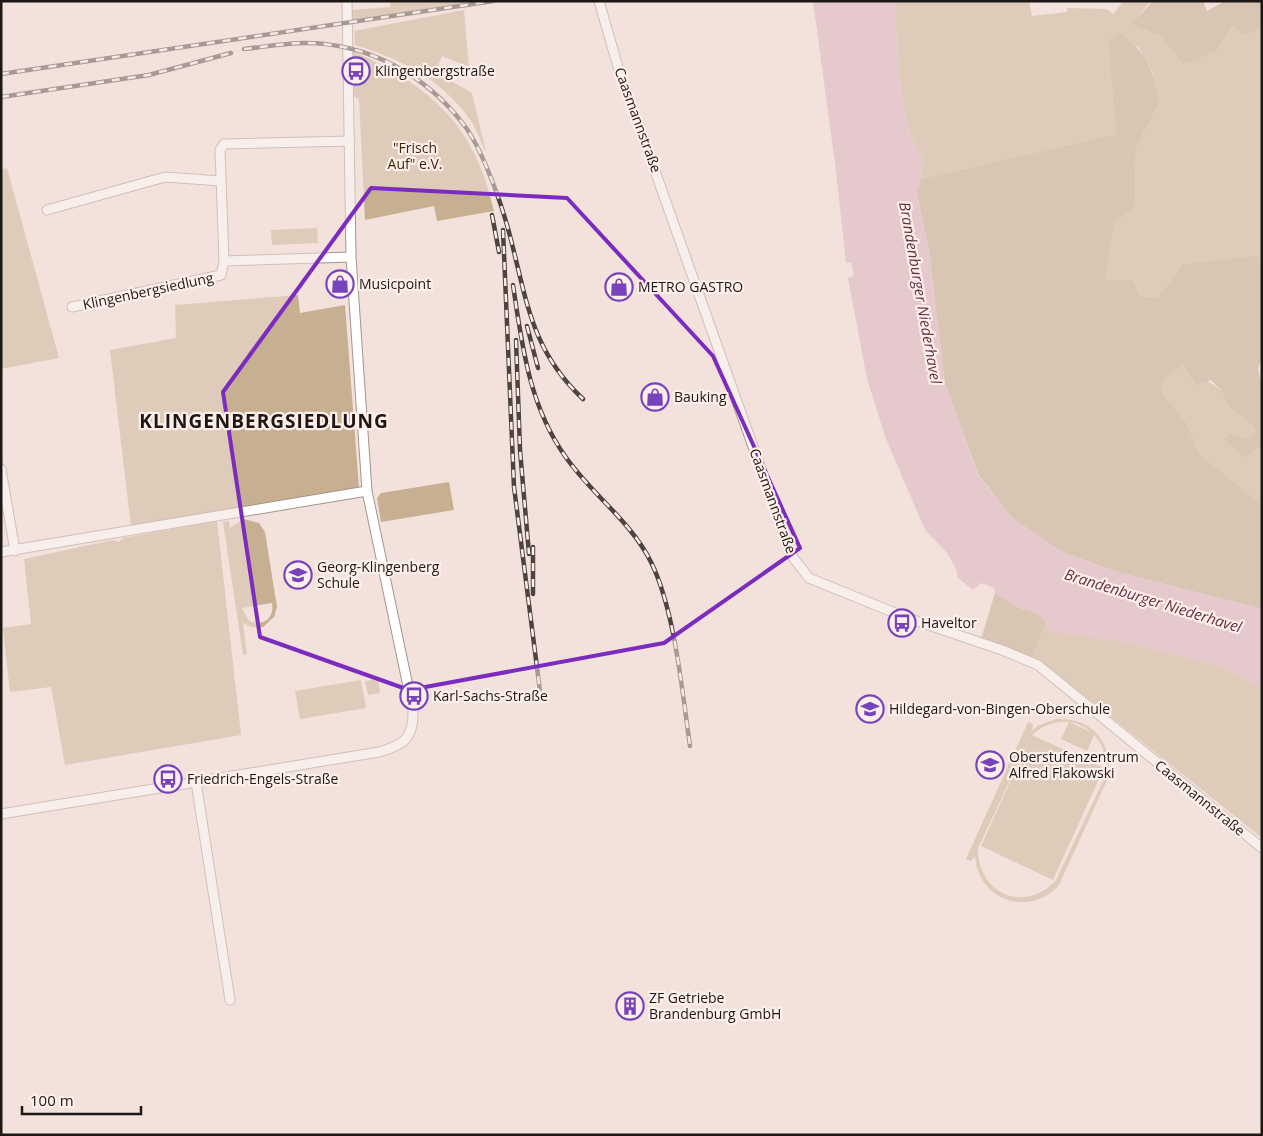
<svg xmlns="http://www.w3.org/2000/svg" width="1263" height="1136" font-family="'Open Sans',sans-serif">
<rect width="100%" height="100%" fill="#f3e1dc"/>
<!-- green -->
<path fill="#c7af91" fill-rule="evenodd" d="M 390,1 L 475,1 L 352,21 L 352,10 L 390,7 Z
M 894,1 L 1029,1 L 1032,16 L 1067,12 L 1067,8 L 1107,9 L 1113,14 L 1123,2 L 1153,1 L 1149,3 L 1132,24 L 1160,36 L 1183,64 L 1216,50 L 1232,25 L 1244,36 L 1262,28 L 1262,273 L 1258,257 L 1183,264 L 1158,297 L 1141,297 L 1133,280 L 1106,279 L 1114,223 L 1135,207 L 1136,147 L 1160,102 L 1152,71 L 1138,47 L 1108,45 L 1116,134 L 921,179 L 923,158 C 899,133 897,37 894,1 Z
M 464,10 L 469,67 L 442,56 L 435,72 L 472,93 L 486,152 C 481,142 477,130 471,121 C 443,80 401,59 355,45 L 354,31 Z
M 352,51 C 431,86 475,125 494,211 L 437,221 L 434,206 L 365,220 L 359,99 L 353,96 Z
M 7,168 L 59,358 L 1,369 L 1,170 Z
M 317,228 L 318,243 L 272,245 L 271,230 Z
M 298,295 L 300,313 L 345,305 L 359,488 L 131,526 L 110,350 L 176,338 L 175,305 Z
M 1184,365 L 1221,390 L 1227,405 L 1255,428 L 1254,436 L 1248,439 L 1231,434 L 1245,458 L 1258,447 L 1262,455 L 1262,505 L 1199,454 L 1187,423 L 1161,391 L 1166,378 Z
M 449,482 L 454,510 L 381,522 L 377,498 L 381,493 Z
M 244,519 L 259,523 L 265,532 L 277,607 L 274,617 L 263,627 L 251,627 L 243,623 L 247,654 L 243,655 L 223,522 L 229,521 L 230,528 ZM 272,603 C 275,618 263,627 249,621 L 242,608 Z
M 217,521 L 241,735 L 65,765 L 51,687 L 10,692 L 3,628 L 31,624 L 24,559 L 113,540 L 119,542 L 123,538 Z
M 1046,622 L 1094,637 L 1126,642 L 1218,665 L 1262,687 L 1262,838 L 1045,664 L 1032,658 Z
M 378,679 L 380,693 L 368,695 L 365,681 Z
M 361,680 L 366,708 L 300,719 L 295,691 Z
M 1056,719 C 1092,717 1114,743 1108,778 L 1059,885 C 1030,918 978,901 975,856 L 971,861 L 966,859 L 1028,722 L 1033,724 L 1032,731 L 1037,726 ZM 1069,722 L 1061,739 L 1087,751 L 1094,735 C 1106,747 1107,764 1104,779 L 1056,880 C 1025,915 977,893 978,848 L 1031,736 L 981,846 L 1053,880 L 1104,768 L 1032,735 C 1048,720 1073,716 1091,732 Z"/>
<!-- forest -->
<path fill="#bba384" d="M 1153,1 L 1203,1 L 1207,11 L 1225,1 L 1262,1 L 1262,28 L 1244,36 L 1232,25 L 1216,51 L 1183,64 L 1160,36 L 1131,24 Z
M 1118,32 C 1149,55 1151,66 1160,102 L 1136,147 L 1135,207 L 1114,223 L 1106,279 L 1133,280 L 1141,297 L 1158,297 L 1183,264 L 1258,256 L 1262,273 L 1262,357 L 1258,369 L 1262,388 L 1262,455 L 1258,447 L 1245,458 L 1224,439 L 1231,434 L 1248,439 L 1254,436 L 1255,428 L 1227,405 L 1221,390 L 1211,380 L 1196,385 L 1184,365 L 1166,378 L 1161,391 L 1187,423 L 1199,454 L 1262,505 L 1262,609 L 1117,572 L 1062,552 L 1012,518 L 978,474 L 945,384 L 929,251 L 916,190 L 921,179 L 1116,134 L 1108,44 Z
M 995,593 L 1022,609 L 1038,613 L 1046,622 L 1032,658 L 981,639 Z"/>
<!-- water -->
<path fill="#d6acb9" d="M 813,1 L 894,1 C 897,37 899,133 923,158 L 921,179 L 916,190 L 929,251 L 945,384 L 978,475 L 1012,518 L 1062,552 L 1117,572 L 1262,609 L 1262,687 L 1218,665 L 1126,642 L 1057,633 L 1046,629 L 1047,623 L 1038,614 L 1022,609 L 995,593 L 994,588 L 981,583 L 973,590 L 958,578 L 956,569 L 947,553 L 925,530 L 886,439 L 867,379 L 848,278 L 854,276 L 851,262 L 846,263 L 836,171 Z"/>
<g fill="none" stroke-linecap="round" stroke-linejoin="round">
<!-- street casing -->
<g stroke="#a5948f" stroke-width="11">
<path id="street" d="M 599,1 L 618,67 L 792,556 L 809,578 L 905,617 L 1002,650 L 1038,665 L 1262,848
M 47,210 L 165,177 L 221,181
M 224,261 L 351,257
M 72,307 L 221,275 L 224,261 L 220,150 L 224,144 L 350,141
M 1,469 L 15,551
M 1,552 L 367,491
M 196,782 L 230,1000
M 1,814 L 379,752 C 404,745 414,738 413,710 L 367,491 L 351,257 L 347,1"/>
</g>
<!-- street -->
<use href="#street" stroke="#fff" stroke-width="9"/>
<!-- rail casing -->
<g stroke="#4c4441" stroke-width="4.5">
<path id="rail" d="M 244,49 C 264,47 285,43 305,43 C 368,43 426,75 464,125 C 483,150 502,205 510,236 C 527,301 531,350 583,399
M 1,74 L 493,1
M 1,97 L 149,75 L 231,53
M 492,215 L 499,252
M 503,230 L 514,487 L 540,691
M 513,285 C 522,345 529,405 565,456 C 591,494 630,520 651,562 C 675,611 682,691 690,746
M 527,326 L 538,368
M 516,340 L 520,450 L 529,554
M 533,547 L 533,594"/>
</g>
<!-- rail -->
<use href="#rail" stroke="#feefeb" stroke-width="2.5" stroke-dasharray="8" stroke-linecap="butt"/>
</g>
<!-- marked area -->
<path d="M0 0H1263V1136H0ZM 371,188 L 567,198 L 713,356 L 800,548 L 664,643 L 409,690 L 260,637 L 223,392 Z" fill="#f3e1dc" fill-opacity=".55" fill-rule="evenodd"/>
<path fill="none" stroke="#7b2cbf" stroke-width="4" stroke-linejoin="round" d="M 371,188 L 567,198 L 713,356 L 800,548 L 664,643 L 409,690 L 260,637 L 223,392 Z"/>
<!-- icons -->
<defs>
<g id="bus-ring" transform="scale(1.4375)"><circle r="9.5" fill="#feefeb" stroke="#7743ba" stroke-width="1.5"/><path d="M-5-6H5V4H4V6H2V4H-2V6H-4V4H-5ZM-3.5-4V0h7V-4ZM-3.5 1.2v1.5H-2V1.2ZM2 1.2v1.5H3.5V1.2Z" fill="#7743ba"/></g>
<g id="shop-ring" transform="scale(1.4375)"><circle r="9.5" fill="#feefeb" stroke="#7743ba" stroke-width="1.5"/><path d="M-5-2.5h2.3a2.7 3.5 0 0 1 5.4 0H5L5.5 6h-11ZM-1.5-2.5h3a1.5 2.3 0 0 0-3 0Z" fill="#7743ba"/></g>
<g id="school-ring" transform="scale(1.4375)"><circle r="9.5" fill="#feefeb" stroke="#7743ba" stroke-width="1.5"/><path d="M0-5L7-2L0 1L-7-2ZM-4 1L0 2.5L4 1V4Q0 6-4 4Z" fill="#7743ba"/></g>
<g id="building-ring" transform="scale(1.4375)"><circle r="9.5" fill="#feefeb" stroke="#7743ba" stroke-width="1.5"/><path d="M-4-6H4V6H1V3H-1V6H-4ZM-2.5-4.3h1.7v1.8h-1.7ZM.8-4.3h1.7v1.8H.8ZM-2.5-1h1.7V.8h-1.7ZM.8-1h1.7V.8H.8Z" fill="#7743ba"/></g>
</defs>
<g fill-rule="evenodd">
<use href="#bus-ring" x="356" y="71"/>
<use href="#shop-ring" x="340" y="284"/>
<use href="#shop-ring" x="619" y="287"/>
<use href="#shop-ring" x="655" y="397"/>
<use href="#school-ring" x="298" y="575"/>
<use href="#bus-ring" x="902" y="623"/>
<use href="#bus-ring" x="414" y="696"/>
<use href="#school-ring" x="870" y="709"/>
<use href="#school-ring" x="990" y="765"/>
<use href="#bus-ring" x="168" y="779"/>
<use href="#building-ring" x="630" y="1006"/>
</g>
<g text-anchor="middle" stroke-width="4.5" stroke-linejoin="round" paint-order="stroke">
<!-- poi labels -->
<g font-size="14" fill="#1d1715" stroke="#feefeb" text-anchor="start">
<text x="375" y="76">Klingenbergstraße</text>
<text x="359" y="289">Musicpoint</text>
<text x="638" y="292">METRO GASTRO</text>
<text x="674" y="402">Bauking</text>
<text x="317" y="572">Georg-Klingenberg<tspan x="317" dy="16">Schule</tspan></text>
<text x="921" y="628">Haveltor</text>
<text x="433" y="701">Karl-Sachs-Straße</text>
<text x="889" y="714">Hildegard-von-Bingen-Oberschule</text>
<text x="1009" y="762">Oberstufenzentrum<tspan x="1009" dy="16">Alfred Flakowski</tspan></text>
<text x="187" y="784">Friedrich-Engels-Straße</text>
<text x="649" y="1003">ZF Getriebe<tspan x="649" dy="16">Brandenburg GmbH</tspan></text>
</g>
<!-- street labels -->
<g font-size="14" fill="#1d1715" stroke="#feefeb">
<text transform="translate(638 120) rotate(70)" y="5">Caasmannstraße</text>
<text transform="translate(148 291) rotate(-12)" y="5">Klingenbergsiedlung</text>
<text transform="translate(773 501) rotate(70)" y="5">Caasmannstraße</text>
<text transform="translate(1200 798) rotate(39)" y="5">Caasmannstraße</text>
</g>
<!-- park labels -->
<g font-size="14" fill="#39270c" stroke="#feefeb">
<text x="415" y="153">"Frisch<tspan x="415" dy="16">Auf" e.V.</tspan></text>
</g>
<!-- water labels -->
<g font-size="15" font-style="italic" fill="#652f43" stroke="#feefeb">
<text transform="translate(920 293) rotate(80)" y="5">Brandenburger Niederhavel</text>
<text transform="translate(1153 601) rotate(17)" y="5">Brandenburger Niederhavel</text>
</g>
<!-- district labels -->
<g font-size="19" font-weight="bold" letter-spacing="1" fill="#1d1715" stroke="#feefeb">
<text x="264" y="428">KLINGENBERGSIEDLUNG</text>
</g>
</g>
<!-- border -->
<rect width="1263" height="1136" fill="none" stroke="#1d1715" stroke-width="5"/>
<!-- scale -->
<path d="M22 1106v8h119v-8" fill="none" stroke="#1d1715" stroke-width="2.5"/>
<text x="30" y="1106" font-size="15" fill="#1d1715" stroke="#feefeb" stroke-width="4" paint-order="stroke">100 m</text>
</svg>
